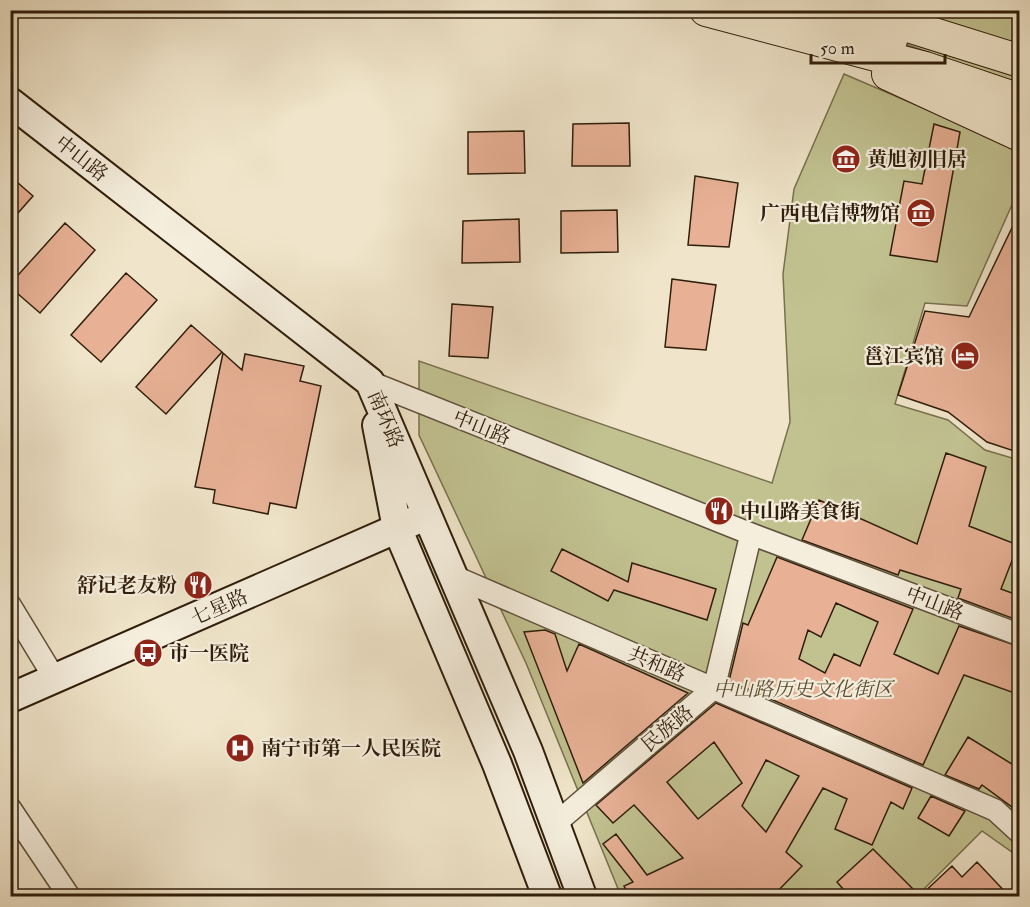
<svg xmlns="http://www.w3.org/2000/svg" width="1030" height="907" font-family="'IM FELL Double Pica','Noto Serif SC',serif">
<rect width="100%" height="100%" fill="#f0e5ca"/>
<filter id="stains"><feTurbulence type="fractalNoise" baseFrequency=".00333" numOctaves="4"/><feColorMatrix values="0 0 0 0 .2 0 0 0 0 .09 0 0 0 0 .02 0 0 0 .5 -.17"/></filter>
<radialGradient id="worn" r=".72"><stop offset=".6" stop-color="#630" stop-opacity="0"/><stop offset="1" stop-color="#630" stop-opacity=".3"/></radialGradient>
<!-- green -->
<path fill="#c2c291" stroke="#78704e" stroke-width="1.5" d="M 803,11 L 1019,11 L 1019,83 L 819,15 Z
M 844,74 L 1019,149 L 1019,189 L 967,306 L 925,303 L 895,404 L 948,420 L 985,450 L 1019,460 L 1019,857 L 982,831 L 917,896 L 621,896 L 526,663 L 419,435 L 419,361 L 772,483 L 790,422 L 783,274 L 794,189 Z"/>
<!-- building -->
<path fill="#e8b196" stroke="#2f1e0b" stroke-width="1.5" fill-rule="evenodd" d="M 629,123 L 630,166 L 572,166 L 573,124 Z
M 934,124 L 960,132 L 937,262 L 890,255 L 904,181 L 922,184 Z
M 524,131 L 525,173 L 468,174 L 468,132 Z
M 10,176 L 33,196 L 10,222 Z
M 695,176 L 738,183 L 729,247 L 688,245 Z
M 617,210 L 618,252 L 561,253 L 561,211 Z
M 1020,211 L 1020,453 L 987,442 L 948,412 L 898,395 L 925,311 L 969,317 Z
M 519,219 L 520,262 L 462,263 L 463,221 Z
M 65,223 L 95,250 L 40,313 L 10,287 L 10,284 Z
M 126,273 L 157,300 L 101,362 L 71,335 Z
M 672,279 L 716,285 L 706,350 L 665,347 Z
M 452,304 L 493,307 L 488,358 L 449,356 Z
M 191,325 L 222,352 L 166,414 L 136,387 Z
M 223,353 L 242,370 L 245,354 L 304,366 L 300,381 L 321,386 L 296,508 L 270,503 L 268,514 L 213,503 L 215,490 L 195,487 Z
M 946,453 L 986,467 L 969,526 L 1018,545 L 1001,589 L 1020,596 L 1020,621 L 958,598 L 961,589 L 900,570 L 898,575 L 802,540 L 819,500 L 917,544 Z
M 562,549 L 628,582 L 632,563 L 716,589 L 707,620 L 614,590 L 608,601 L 551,571 Z
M 777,557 L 913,609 L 894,654 L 938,674 L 959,626 L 1020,647 L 1020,695 L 964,675 L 923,765 L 729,681 L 743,623 L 748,625 ZM 836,603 L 878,622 L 860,666 L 834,654 L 825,673 L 799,659 L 808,630 L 821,637 Z
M 545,630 L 555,634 L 567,671 L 579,644 L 688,693 L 583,783 L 524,632 Z
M 716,703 L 912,788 L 903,809 L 891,802 L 872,845 L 835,829 L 847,799 L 823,788 L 786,852 L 802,866 L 772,897 L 630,897 L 624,886 L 633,882 L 603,844 L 616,834 L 647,875 L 683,858 L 634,805 L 613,823 L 596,805 ZM 714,742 L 742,783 L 698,819 L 667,782 ZM 766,760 L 799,776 L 766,832 L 742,806 Z
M 968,737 L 1020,769 L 1020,813 L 982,785 L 979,789 L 945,775 Z
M 931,796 L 965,811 L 949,836 L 918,818 Z
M 873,849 L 920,896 L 952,866 L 962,877 L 977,862 L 1010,897 L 850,897 L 837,882 Z"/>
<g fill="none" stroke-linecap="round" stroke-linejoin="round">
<!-- street casing -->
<g stroke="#5f503b" stroke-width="24">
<path id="street" d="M 370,382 L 751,534 L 1020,635
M 453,576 L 995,810 L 1020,833
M 10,605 L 55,679
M 10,808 L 69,896
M 555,824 L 714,688 L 751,534"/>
</g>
<!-- secondary casing -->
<g stroke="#2f1e0b" stroke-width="32">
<path id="secondary" d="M 10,102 L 370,382 L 528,751 L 582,896
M 377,425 L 397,528 L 497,764 L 547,896
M 10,698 L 414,521"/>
</g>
<!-- primary casing -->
<g stroke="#2f1e0b" stroke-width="34">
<path id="primary" d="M 706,10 L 925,68 L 1020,100
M 803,10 L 891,40
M 864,20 L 905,25 L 1020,61
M 888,74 L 1020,135"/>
</g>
<!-- street -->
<use href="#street" stroke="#f5eedd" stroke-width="21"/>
<!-- secondary -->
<use href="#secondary" stroke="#f5eedd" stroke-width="28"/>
<!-- primary -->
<use href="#primary" stroke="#f0e5ca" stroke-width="32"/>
</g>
<!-- icons -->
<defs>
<g id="museum-disc" transform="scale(1.5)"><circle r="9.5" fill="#8f2418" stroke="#f5eedd"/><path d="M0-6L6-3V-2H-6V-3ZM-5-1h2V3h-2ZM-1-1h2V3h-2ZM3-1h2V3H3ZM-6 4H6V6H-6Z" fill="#fff"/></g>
<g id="hotel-disc" transform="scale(1.5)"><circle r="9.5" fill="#8f2418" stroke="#f5eedd"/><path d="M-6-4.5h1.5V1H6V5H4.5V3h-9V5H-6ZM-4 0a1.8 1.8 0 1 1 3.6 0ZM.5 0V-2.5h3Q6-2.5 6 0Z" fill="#fff"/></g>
<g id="restaurant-disc" transform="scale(1.5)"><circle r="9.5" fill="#8f2418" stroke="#f5eedd"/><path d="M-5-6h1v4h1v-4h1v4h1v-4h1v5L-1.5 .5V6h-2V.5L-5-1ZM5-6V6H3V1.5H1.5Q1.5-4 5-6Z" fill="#fff"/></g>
<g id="bus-disc" transform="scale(1.5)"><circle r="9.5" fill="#8f2418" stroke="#f5eedd"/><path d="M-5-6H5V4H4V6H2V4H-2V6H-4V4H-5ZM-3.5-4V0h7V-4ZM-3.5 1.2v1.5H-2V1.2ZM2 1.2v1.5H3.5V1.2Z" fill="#fff"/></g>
<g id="hospital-disc" transform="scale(1.5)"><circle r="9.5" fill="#8f2418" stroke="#f5eedd"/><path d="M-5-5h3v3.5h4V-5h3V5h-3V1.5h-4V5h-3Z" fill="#fff"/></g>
</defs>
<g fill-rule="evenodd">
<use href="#museum-disc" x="846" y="159"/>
<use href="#museum-disc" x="921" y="213"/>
<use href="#hotel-disc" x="965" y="356"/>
<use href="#restaurant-disc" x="719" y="511"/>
<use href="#restaurant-disc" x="198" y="585"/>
<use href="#bus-disc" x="148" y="653"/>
<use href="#hospital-disc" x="240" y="748"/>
</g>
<g text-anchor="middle" stroke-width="4.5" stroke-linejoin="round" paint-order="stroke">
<!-- street labels -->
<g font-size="20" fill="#2f1e0b" stroke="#f5eedd">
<text transform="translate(82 158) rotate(38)" y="7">中山路</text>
<text transform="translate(386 419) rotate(67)" y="7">南环路</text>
<text transform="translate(482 427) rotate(22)" y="7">中山路</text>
<text transform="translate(935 603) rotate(21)" y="7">中山路</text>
<text transform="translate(219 607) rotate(-24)" y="7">七星路</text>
<text transform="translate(657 664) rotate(23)" y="7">共和路</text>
<text transform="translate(667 728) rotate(-40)" y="7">民族路</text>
</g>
<!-- poi labels -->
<g font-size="20" font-weight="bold" fill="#2f1e0b" stroke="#f5eedd" text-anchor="start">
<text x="867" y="166">黄旭初旧居</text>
<text x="900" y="220" text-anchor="end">广西电信博物馆</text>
<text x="944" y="363" text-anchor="end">邕江宾馆</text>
<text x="740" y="518">中山路美食街</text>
<text x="177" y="592" text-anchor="end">舒记老友粉</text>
<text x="169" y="660">市一医院</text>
<text x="261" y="755">南宁市第一人民医院</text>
</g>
<!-- park labels -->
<g font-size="20" font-style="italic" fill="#5b4f33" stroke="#f5eedd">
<text x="803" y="696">中山路历史文化街区</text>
</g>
</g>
<!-- margin -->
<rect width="1030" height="907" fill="none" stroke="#f0e5ca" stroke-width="36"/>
<rect x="12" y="12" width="1006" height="883" fill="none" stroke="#2f1e0b" stroke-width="3"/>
<rect x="18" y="18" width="994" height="871" fill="none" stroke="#2f1e0b" stroke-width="1.5"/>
<!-- scale -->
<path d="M811 54v9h134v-9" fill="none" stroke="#2f1e0b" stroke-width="3"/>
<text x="820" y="54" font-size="18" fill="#2f1e0b" stroke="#f5eedd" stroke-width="4.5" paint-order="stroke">50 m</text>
<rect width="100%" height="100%" filter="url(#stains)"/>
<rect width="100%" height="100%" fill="url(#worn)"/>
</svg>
